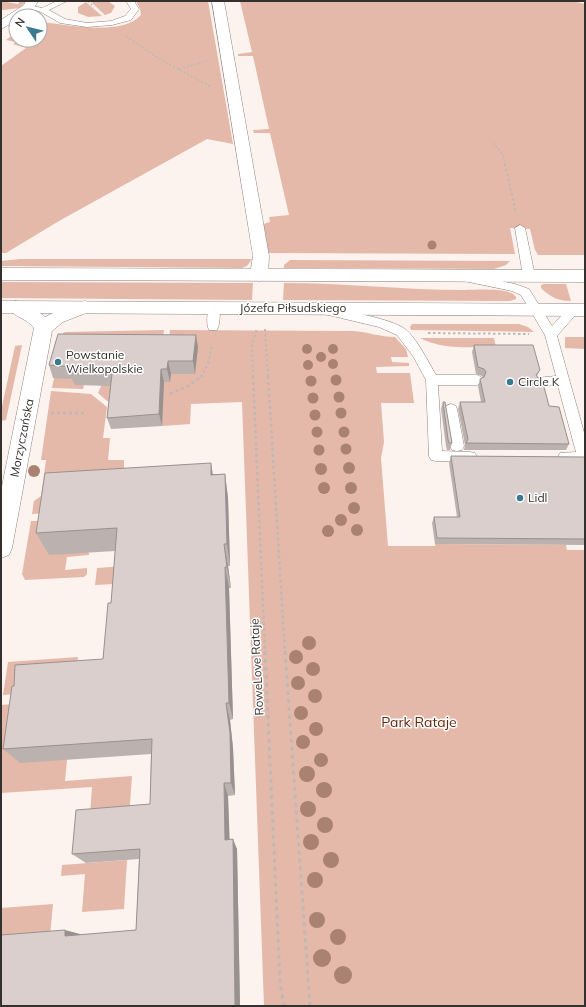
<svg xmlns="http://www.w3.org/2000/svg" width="586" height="1007" font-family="Mulish,sans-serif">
<rect width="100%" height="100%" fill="#fcf2ee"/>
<!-- green -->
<path fill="#e5b9a9" d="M 1,1 L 18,4 L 20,1 L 26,1 L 20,8 L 3,10 L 1,10 Z
M 90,1 L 108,1 L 115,6 L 111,13 L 105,15 Z
M 136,1 L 208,1 L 233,144 L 207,139 L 59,221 L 6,253 L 1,253 L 1,66 L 26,48 L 13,44 L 16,42 L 6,40 L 16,33 L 16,40 L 40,40 L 40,22 C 65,24 122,37 141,15 L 140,9 Z
M 240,1 L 572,1 L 585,4 L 585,255 L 538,255 L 535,250 L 530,229 L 510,228 L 515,254 L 267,253 L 262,226 L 266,223 L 270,222 L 269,217 L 289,215 L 270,133 L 254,133 L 253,130 L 269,129 L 253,56 L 238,56 L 238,54 L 252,52 Z
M 86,2 L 102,16 L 88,17 L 78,13 L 78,7 Z
M 20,259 L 252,259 L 247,266 L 242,268 L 1,266 L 1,261 Z
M 290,260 L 510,261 L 506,265 L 494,269 L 284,268 L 284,265 Z
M 1,282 L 253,283 L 252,300 L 1,298 Z
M 284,283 C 344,283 404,290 464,290 C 474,290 511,287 516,297 L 516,299 L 510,301 L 283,300 Z
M 544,284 L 566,284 L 571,301 C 558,301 550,297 541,288 L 541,285 Z
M 412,324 L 519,324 L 528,327 L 534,332 L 411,330 L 410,327 Z
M 164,330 L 162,348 L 60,335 L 65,332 Z
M 170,330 L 353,331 C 368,332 380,337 395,337 L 406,349 L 408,357 L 391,357 L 392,362 L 409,363 L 409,366 L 376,367 L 377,373 L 410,373 L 414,403 L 381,403 L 384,442 L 381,458 L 388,546 L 435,546 L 435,544 L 566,545 L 567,550 L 585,550 L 585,1006 L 264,1006 L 242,402 L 191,404 L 190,424 L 162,426 L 129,400 L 107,401 L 98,393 L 104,379 L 170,381 L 171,374 L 168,348 Z
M 565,337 L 585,337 L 585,349 L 565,348 Z
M 420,338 L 494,338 L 496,347 C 470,347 443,350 420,338 Z
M 22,345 L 6,420 L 1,421 L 1,411 L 15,346 Z
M 54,378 L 77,378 L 84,386 L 83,389 L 52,388 Z
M 51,391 L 91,394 L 107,407 L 103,438 L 110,438 L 108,460 L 124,460 L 124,478 L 46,513 L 32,514 L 34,501 L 41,496 L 46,460 L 41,460 Z
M 31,521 L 45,521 L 89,553 L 89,555 L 67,557 L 65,570 L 87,568 L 87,574 L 84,577 L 25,580 L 22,574 Z
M 125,566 L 114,584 L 95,585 L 97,568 Z
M 78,657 L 77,666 L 29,693 L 3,695 L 8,662 Z
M 28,703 L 67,760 L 65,781 L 132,776 L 129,818 L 90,815 L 92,787 L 1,793 L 1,705 Z
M 127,860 L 124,909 L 82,912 L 85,874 L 61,876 L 62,865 Z
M 53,904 L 50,936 L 1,940 L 1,908 Z"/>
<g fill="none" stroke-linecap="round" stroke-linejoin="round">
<!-- lane casing -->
<g stroke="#8e8481" stroke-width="1">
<path id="lane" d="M 57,1 L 67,1 L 49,10 L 65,19 L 87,23 L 111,21 L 125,16 L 131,9 L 126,1 L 134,1 L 139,9 L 131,20 L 112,25 L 87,27 L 60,23 L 41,12 L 25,7 L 29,5 L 42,8 Z
M 520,225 L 525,228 L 535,276 L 533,279 L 525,279 L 523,276 L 515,228 Z
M 468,274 L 515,284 L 529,289 L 552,326 L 569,307 L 577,307 L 579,310 L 577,313 L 557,336 L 585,436 L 585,462 L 565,462 L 560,461 L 558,457 L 560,453 L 576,452 L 558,386 L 537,384 L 535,381 L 537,378 L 556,376 L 545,335 L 521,295 L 512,291 L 464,281 L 462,278 L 464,275 Z
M 214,304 L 218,305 C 221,311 220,324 217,330 L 209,330 C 206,324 207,311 210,305 Z
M 328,307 C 346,311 392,319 405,329 C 416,337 429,363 436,375 L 477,375 L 481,377 L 483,380 L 481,383 L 477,385 L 438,385 L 442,451 L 470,452 L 475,453 L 477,457 L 475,461 L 470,462 L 436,461 L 431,460 L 429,456 L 426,380 L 413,356 L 397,335 L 379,327 L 324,314 L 322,311 L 324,308 Z
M 451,404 L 456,406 L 457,409 L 464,446 L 462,450 L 457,451 L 452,450 L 450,446 L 445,409 L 446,406 Z"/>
</g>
<!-- street casing -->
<g stroke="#8e8481" stroke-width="1">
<path id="street" d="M 26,1 L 38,1 C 33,11 27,16 16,16 L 16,21 L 1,29 L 1,20 L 24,5 Z
M 212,1 L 224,1 L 269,256 L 268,275 L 265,279 L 259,281 L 253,279 L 250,275 L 253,256 Z
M 16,301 L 22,303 L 43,315 L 45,317 L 51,314 L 79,303 L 85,301 L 91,303 L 94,307 L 91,311 L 63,322 L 52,331 L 12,548 L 9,555 L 1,558 L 1,491 L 34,328 C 27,318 13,317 7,307 L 10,303 Z"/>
</g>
<!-- secondary casing -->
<g stroke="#8e8481" stroke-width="1">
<path id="secondary" d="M 1,268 L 585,270 L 585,282 L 1,280 Z
M 1,301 L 585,304 L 585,316 L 1,313 Z"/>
</g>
<!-- path-far3 -->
<path stroke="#c0b8b4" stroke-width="1.5" stroke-dasharray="2 2" stroke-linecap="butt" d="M 88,1 L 94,7
M 126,36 L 158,58 L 211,87
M 179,69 L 207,61
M 493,143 L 503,155 L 505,165"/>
<!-- path-far2 -->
<path stroke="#c0b8b4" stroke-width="2" stroke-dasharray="2.5 2.5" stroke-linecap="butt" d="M 505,164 L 516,213
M 265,329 L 268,377
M 428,333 L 529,334
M 201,377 L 208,364 L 212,344
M 253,377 L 252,345 L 257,328"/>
<!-- path-far1 -->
<path stroke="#c0b8b4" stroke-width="2.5" stroke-dasharray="3 3" stroke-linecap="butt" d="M 253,376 L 265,652
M 268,376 L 285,652
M 170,394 L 188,386 L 202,376
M 51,413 L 85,413"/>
<!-- path -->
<path stroke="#c0b8b4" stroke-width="3" stroke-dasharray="4 4" stroke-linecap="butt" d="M 265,651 L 280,982 L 284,1006
M 285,651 L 310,1006"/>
<!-- lane -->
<use href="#lane" fill="#fff" fill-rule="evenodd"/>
<!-- street -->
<use href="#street" fill="#fff" fill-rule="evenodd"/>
<!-- secondary -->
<use href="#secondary" fill="#fff" fill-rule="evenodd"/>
</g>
<!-- trees -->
<g fill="#aa8272">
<circle cx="432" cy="245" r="4.5"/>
<circle cx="307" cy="349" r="5"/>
<circle cx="333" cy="349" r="5"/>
<circle cx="321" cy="357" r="5"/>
<circle cx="333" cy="364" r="5"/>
<circle cx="308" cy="365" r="5"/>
<circle cx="336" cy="380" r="5.5"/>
<circle cx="311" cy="381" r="5.5"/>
<circle cx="339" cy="397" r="5.5"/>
<circle cx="313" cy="398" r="5.5"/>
<circle cx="341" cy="413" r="5.5"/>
<circle cx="315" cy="415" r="5.5"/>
<circle cx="317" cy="432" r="5.5"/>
<circle cx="344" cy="432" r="5.5"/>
<circle cx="346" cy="449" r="5.5"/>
<circle cx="319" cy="450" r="5.5"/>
<circle cx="349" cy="468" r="6"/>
<circle cx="321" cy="469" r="6"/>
<circle cx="34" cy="471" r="6"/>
<circle cx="324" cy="488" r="6"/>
<circle cx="351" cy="488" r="6"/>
<circle cx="354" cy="508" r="6"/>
<circle cx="341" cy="520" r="6"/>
<circle cx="357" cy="530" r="6"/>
<circle cx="328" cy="531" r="6"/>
<circle cx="309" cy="643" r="7"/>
<circle cx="296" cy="657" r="7"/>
<circle cx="313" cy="669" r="7"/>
<circle cx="298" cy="683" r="7"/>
<circle cx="315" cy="696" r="7"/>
<circle cx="301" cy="713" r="7"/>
<circle cx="316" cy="729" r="7"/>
<circle cx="303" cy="742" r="7"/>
<circle cx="321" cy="760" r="7"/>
<circle cx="307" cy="774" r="8"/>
<circle cx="324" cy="790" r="8"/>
<circle cx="308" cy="809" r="8"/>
<circle cx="325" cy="825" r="8"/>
<circle cx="311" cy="842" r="8"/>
<circle cx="331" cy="860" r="8"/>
<circle cx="315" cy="880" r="8"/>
<circle cx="317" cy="920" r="8"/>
<circle cx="338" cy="937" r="8"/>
<circle cx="322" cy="958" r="9"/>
<circle cx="343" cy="975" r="9"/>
</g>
<!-- wall -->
<path fill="#bbb2af" d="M 474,345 L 540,370 L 537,376 L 549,406 L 569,444 L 566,450 L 464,450 L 465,445 L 458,409 L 460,402 L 481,402 L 478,386 L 480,379 L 483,378 L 482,376 L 476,374 L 472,352 Z
M 198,347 L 195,374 L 171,374 L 170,382 L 164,382 L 162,426 L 111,429 L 107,418 L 110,386 L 75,385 L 72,379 L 53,378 L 49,365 Z
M 443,402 L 452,443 L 450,450 L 447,450 L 446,446 L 441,409 Z
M 451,456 L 585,457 L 585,545 L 435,544 L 432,523 L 434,517 L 457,517 L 449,463 Z
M 213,474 L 225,474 L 228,498 L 230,566 L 228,566 L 231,588 L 229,588 L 233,719 L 230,720 L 233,748 L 235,795 L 228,796 L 229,840 L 237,849 L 240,1006 L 1,1006 L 80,934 L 80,935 L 136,930 L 139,859 L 86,863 L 72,854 L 150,804 L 151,754 L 20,763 L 3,749 L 14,686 L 103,659 L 111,603 L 115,551 L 49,555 L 36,533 Z"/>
<!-- shaded-wall -->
<path fill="#99918f" d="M 196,335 L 198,347 L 195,374 L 193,361 Z
M 168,361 L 171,374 L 170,382 L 167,369 Z
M 161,369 L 164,382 L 162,426 L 159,414 Z
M 211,463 L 215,488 L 211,475 Z
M 225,474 L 228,498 L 230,566 L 227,544 Z
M 224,544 L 228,566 L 231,588 L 227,567 Z
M 225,567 L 229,588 L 233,719 L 229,703 Z
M 226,703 L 230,720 L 233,748 L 235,795 L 231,783 Z
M 224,783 L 228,796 L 230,849 L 225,840 Z
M 233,839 L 237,849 L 240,1006 L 235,1006 Z
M 65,930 L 80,934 L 80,939 L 65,936 Z"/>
<!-- building -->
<path fill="#dacfcc" stroke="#99918f" d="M 58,334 L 196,335 L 193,361 L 168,361 L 167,369 L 161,369 L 159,414 L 107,418 L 112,374 L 70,373 L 72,367 L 49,365 Z
M 474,345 L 533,345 L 540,370 L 536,375 L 538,378 L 542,379 L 549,406 L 559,407 L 569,444 L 466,443 L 468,439 L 460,402 L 485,402 L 480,379 L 484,377 L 486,372 L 484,369 L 478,367 Z
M 443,402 L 445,402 L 452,443 L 449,443 L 448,439 Z
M 451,456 L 585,457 L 585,539 L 437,538 L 434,517 L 460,517 Z
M 211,463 L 211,475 L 225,474 L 227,544 L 224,544 L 227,567 L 225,567 L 229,703 L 226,703 L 230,733 L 231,783 L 224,783 L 225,840 L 233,839 L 235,1006 L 1,1006 L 1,935 L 65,930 L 65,936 L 136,930 L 140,849 L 72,854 L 76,810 L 150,804 L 152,739 L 3,749 L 12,686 L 14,686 L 15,665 L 103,659 L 108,603 L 111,603 L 117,528 L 36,533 L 45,473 Z"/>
<!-- markers -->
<g fill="#3a7a8e" stroke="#fff" stroke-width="1.5">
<circle cx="58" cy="362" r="4"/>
<circle cx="510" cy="382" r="4"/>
<circle cx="520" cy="498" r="4"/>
</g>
<g text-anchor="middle" stroke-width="3" stroke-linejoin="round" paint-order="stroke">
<!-- street labels -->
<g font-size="12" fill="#34302e" stroke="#fff">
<text x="293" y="312">Józefa Piłsudskiego</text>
<text transform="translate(22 438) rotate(-79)" y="4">Morzyczańska</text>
<text transform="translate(257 667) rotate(-93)" y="4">RoweLove Rataje</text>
</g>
<!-- poi labels -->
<g font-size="12" fill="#34302e" stroke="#fff" text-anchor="start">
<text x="66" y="359">Powstanie<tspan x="66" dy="14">Wielkopolskie</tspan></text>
<text x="518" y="386">Circle K</text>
<text x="528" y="502">Lidl</text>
</g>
<!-- near-park labels -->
<g font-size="14" fill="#66270c" stroke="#fff">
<text x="419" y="727">Park Rataje</text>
</g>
</g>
<!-- border -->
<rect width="586" height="1007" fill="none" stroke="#34302e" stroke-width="4"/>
<!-- north arrow -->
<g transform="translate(28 28) rotate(305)"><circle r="19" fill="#ffffff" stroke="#aeacab"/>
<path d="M0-3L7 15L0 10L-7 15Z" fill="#3a7a8e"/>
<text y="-6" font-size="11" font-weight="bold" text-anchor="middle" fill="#34302e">N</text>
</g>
</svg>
